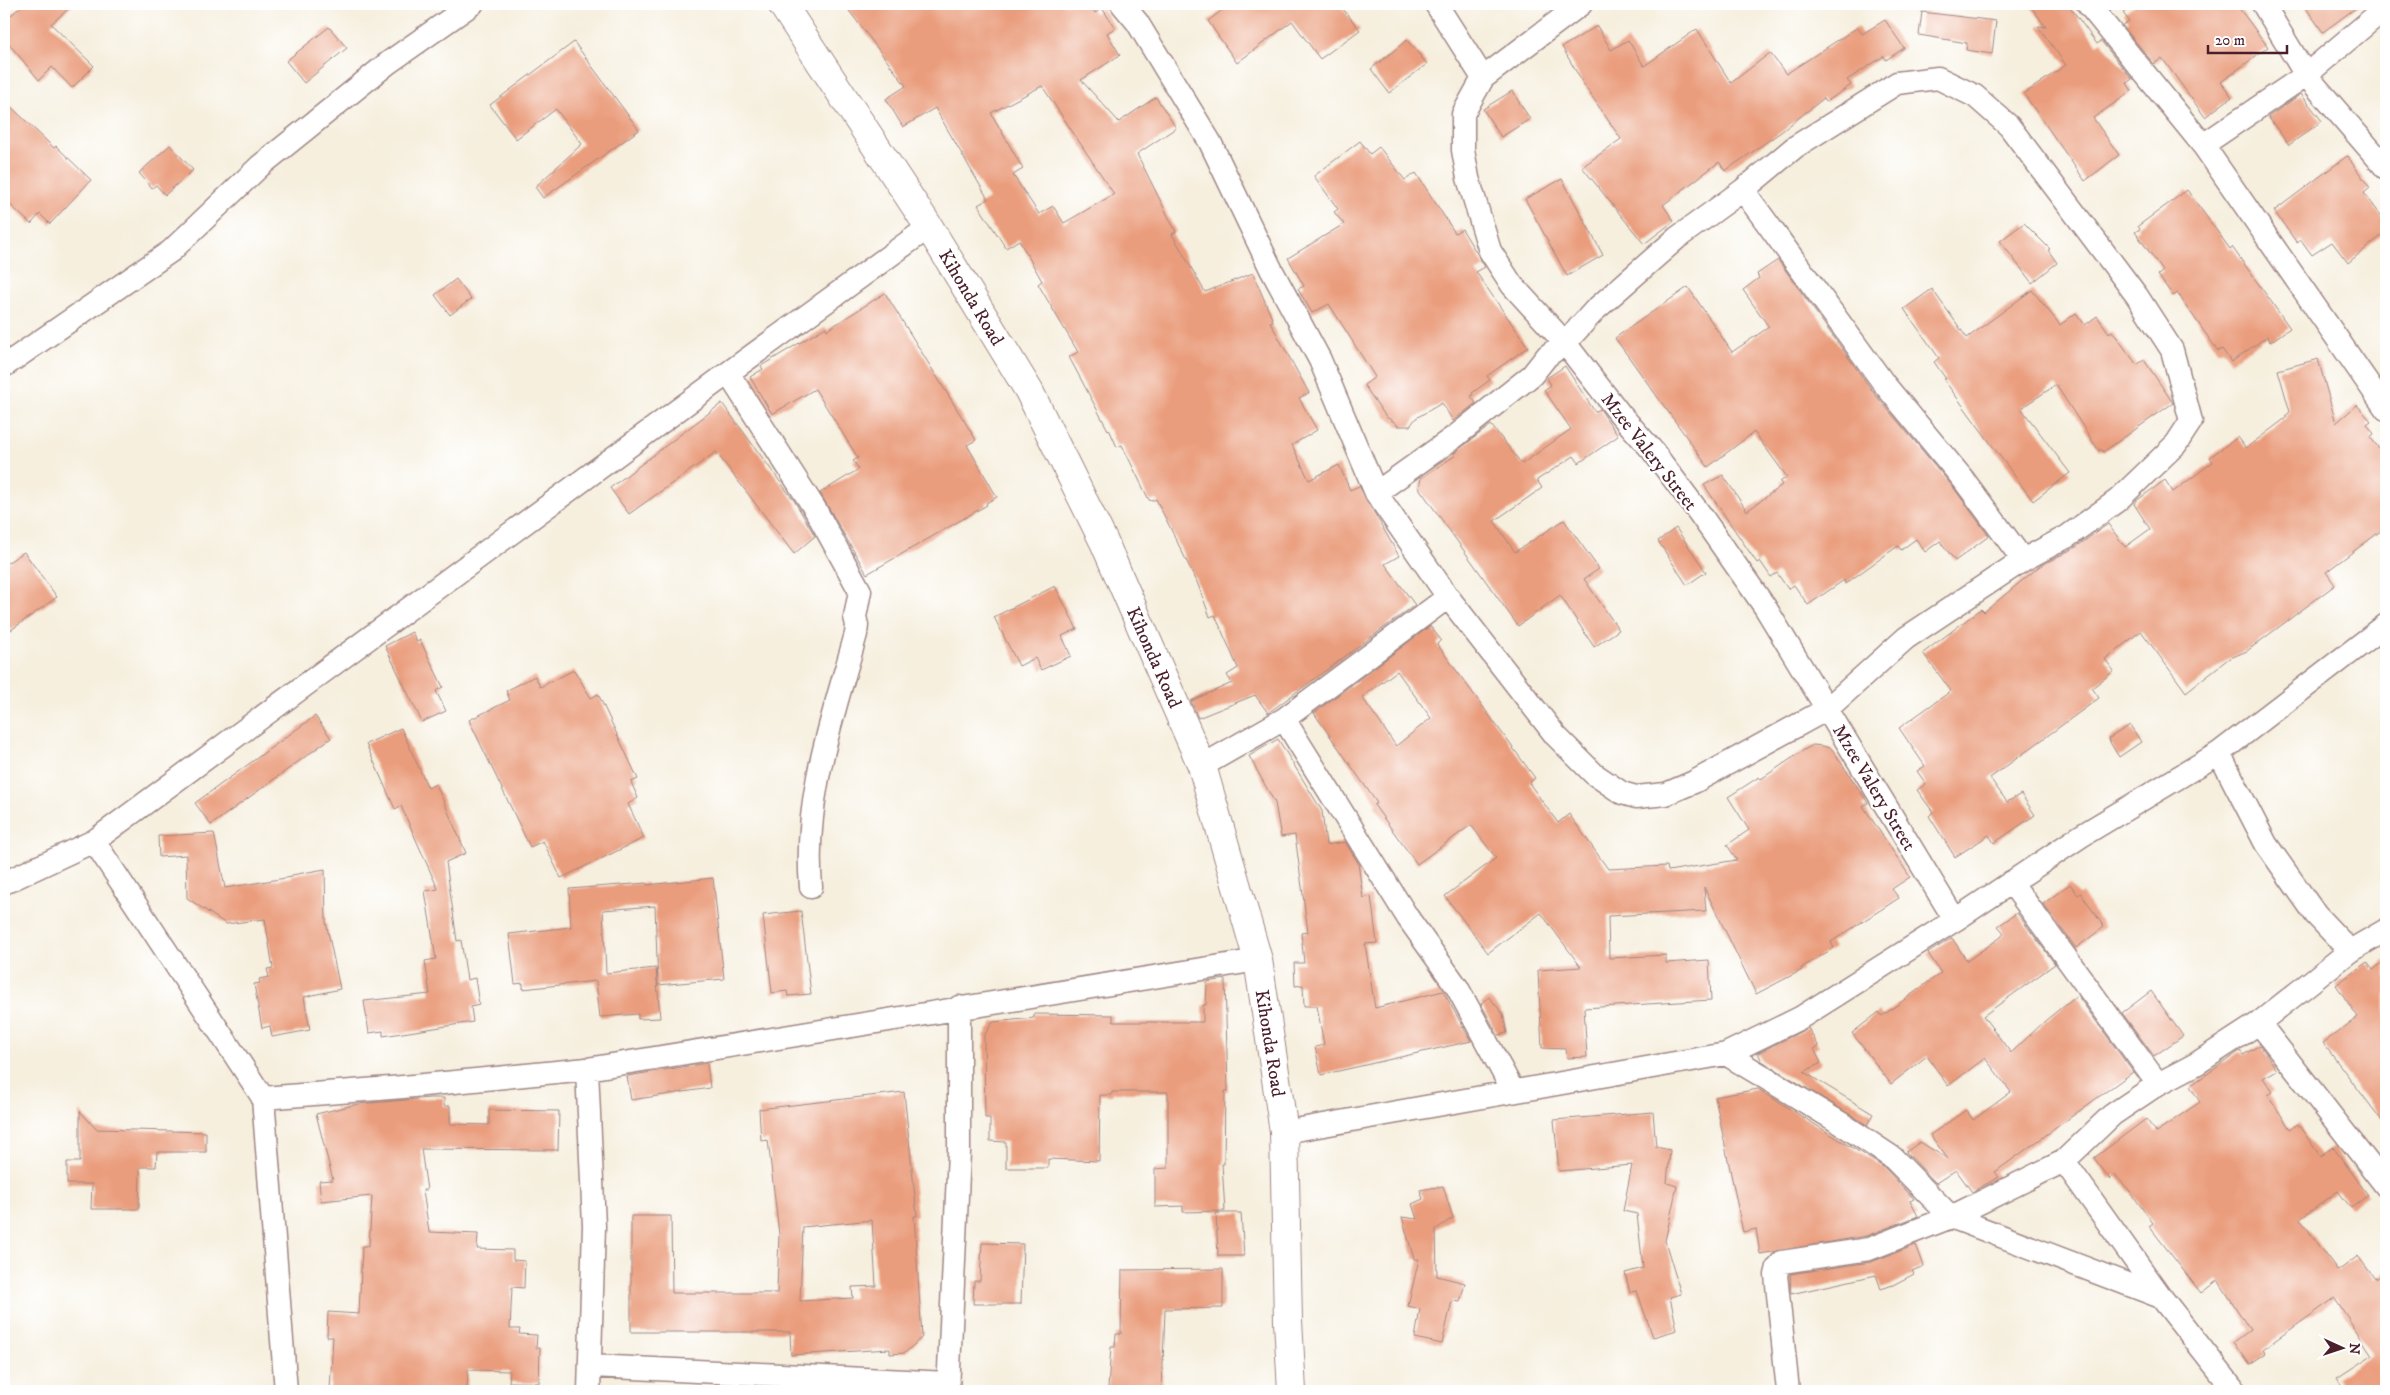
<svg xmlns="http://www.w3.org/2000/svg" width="2390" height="1395" font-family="'IM FELL DW Pica',serif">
<rect width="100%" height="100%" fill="#fff"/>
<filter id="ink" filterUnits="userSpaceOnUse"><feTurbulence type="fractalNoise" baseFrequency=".02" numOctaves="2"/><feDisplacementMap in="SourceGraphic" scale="10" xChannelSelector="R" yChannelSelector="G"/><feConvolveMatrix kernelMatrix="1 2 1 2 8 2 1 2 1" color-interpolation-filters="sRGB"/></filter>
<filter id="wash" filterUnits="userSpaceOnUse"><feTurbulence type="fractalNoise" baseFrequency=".0096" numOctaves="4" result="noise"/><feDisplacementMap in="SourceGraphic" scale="20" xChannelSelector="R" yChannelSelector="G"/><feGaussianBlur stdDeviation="1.12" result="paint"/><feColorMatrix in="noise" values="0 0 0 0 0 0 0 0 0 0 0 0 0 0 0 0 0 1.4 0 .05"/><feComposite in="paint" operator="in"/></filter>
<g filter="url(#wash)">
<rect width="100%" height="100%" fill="#f6efde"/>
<g id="blocks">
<!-- building -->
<path fill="#ea9d7d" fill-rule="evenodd" d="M 24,4 L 74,4 L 51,24 L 94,66 L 72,88 L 52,67 L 39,80 L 4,38 L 4,21 Z
M 844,4 L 1090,4 L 1095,13 L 1102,8 L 1115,28 L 1107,33 L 1120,55 L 1081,80 L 1119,122 L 1156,97 L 1176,128 L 1137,154 L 1176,232 L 1172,234 L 1205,292 L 1253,273 L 1273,321 L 1270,322 L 1309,393 L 1299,398 L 1317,430 L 1292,445 L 1309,480 L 1339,465 L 1350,490 L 1359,486 L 1399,556 L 1385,564 L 1415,605 L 1268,713 L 1255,695 L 1198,718 L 1191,701 L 1232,683 L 1227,675 L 1238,668 L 1215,615 L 1210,617 L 1197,582 L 1156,499 L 1152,501 L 1149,500 L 1122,445 L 1117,447 L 1109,429 L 1108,430 L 1069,357 L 1078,352 L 1038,284 L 1042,281 L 1019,240 L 1006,248 L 978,205 L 988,199 L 935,108 L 903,127 L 886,99 L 906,86 ZM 1042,86 L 1114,194 L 1064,223 L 1053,206 L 1039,214 L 1013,175 L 1023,169 L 991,113 Z
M 1230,4 L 1339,4 L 1360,30 L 1320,59 L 1292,21 L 1237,63 L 1208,21 Z
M 2029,4 L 2068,4 L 2097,44 L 2101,41 L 2132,79 L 2127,83 L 2132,91 L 2093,118 L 2119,155 L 2085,181 L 2024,94 L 2066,65 L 2038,26 L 2046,27 Z
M 2137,4 L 2236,4 L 2268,47 L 2221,82 L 2232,97 L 2205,117 L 2162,58 L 2154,64 L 2122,25 L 2129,21 L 2123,13 Z
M 2303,4 L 2361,4 L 2323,32 Z
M 1922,12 L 1996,21 L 1992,54 L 1966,50 L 1967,43 L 1919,35 Z
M 1885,20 L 1904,48 L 1886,60 L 1884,56 L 1847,80 L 1851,85 L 1826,102 L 1824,98 L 1781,132 L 1725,171 L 1719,162 L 1663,205 L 1674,221 L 1644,244 L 1582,167 L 1621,139 L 1584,85 L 1562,47 L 1597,26 L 1611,50 L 1628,40 L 1644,66 L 1697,29 L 1731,83 L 1770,53 L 1786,74 L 1858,27 L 1862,34 Z
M 329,27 L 347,48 L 304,83 L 286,61 Z
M 1407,40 L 1427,64 L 1389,93 L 1371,69 Z
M 574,42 L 639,130 L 543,198 L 535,187 L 582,144 L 556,109 L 516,139 L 490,105 Z
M 1512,91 L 1530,119 L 1501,137 L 1483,109 Z
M 2301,94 L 2322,121 L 2289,145 L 2268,117 Z
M 4,100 L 54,148 L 56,146 L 91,180 L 50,224 L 40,214 L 31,224 L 4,199 Z
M 1360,141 L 1370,154 L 1379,147 L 1405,180 L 1416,173 L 1455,233 L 1462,229 L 1485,267 L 1476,272 L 1528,347 L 1487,376 L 1490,380 L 1472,393 L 1473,395 L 1471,396 L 1476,403 L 1453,421 L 1442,403 L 1416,418 L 1410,426 L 1397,426 L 1396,423 L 1386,417 L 1364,385 L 1375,377 L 1329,304 L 1312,313 L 1298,289 L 1304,286 L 1288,258 L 1344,224 L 1334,212 L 1338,209 L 1314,176 Z
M 170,145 L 193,170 L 165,195 L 156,185 L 152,188 L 139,173 Z
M 2347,156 L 2370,188 L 2364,193 L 2386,222 L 2386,232 L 2348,263 L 2332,242 L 2312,255 L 2301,240 L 2297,243 L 2274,211 Z
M 1562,179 L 1603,255 L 1567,276 L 1525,199 Z
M 2187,190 L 2230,249 L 2232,247 L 2290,328 L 2270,342 L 2268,336 L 2231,362 L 2222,349 L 2218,351 L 2177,293 L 2173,296 L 2158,275 L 2163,271 L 2135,232 L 2140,229 L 2138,226 Z
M 2024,223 L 2050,249 L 2048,250 L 2057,263 L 2032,283 L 2000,241 Z
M 1778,260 L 1874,393 L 1953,487 L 1989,536 L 1955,561 L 1940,541 L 1925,552 L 1916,539 L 1901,550 L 1898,546 L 1845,584 L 1844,580 L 1808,605 L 1794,585 L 1788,589 L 1777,573 L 1771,577 L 1760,561 L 1757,563 L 1704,485 L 1723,475 L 1747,511 L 1782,485 L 1780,482 L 1787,477 L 1754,432 L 1708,467 L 1615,338 L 1688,287 L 1732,352 L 1769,327 L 1743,290 L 1759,278 L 1757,274 Z
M 456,279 L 471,299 L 450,315 L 435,295 Z
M 1932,289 L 1967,338 L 2032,290 L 2060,325 L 2076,313 L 2085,325 L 2097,316 L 2109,333 L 2112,331 L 2137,365 L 2144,360 L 2173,403 L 2103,452 L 2101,449 L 2099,451 L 2056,385 L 2021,408 L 2070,473 L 2033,501 L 1944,380 L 1946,379 L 1934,362 L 1939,358 L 1904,309 Z
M 885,293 L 976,440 L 967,445 L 997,497 L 986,503 L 987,505 L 867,574 L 820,493 L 859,469 L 853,461 L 858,458 L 815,389 L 772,414 L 750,377 L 763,369 L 761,366 L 826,327 L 827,330 Z
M 2318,359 L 2336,423 L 2357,405 L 2371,421 L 2367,424 L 2374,434 L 2370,437 L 2386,457 L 2386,527 L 2326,572 L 2335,585 L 2247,651 L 2228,659 L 2186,692 L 2141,631 L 2105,659 L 2114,671 L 2092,688 L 2099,698 L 1990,778 L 2007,802 L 2021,794 L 2035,815 L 1994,843 L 1989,835 L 1955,857 L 1929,816 L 1933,812 L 1917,790 L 1926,784 L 1917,771 L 1925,766 L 1899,728 L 1951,691 L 1923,653 L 1981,609 L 1984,612 L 2040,566 L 2076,547 L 2108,524 L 2125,547 L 2150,529 L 2134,504 L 2136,501 L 2165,480 L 2173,492 L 2213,462 L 2210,457 L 2238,437 L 2246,448 L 2287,417 L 2285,416 L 2290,412 L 2278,370 Z
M 1565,366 L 1595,412 L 1600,409 L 1618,436 L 1579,463 L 1574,456 L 1537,480 L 1542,488 L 1494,521 L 1515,552 L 1564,520 L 1599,569 L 1584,579 L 1619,630 L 1594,647 L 1560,595 L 1518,626 L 1419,488 L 1421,478 L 1456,455 L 1454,453 L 1491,425 L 1522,464 L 1571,429 L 1544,390 L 1551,385 L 1547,378 Z
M 722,403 L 795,502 L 815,536 L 794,554 L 716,452 L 629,514 L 610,488 Z
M 1676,528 L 1706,572 L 1687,585 L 1658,541 Z
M 24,552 L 57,597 L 4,635 L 4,565 Z
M 1055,586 L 1077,629 L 1062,636 L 1071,656 L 1041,670 L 1035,658 L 1019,666 L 994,617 Z
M 1430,626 L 1441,640 L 1437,644 L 1535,778 L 1529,783 L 1558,823 L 1569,814 L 1608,869 L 1667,866 L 1668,871 L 1737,860 L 1727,845 L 1749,830 L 1728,797 L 1759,777 L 1761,779 L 1804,750 L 1813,745 L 1823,746 L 1832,749 L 1868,803 L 1863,806 L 1910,877 L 1892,889 L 1899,898 L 1831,942 L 1834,948 L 1801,968 L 1802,970 L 1756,994 L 1704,887 L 1706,911 L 1608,916 L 1609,958 L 1666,955 L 1666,963 L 1709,960 L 1711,1000 L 1584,1008 L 1587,1057 L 1567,1058 L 1566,1049 L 1542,1048 L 1538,970 L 1581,967 L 1541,913 L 1488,953 L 1445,896 L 1496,858 L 1471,825 L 1417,864 L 1374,805 L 1377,803 L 1314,713 ZM 1397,671 L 1431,718 L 1396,746 L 1362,697 Z
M 412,632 L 417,642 L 420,640 L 443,687 L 436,691 L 446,711 L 422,722 L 385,646 Z
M 574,670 L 591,698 L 598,694 L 638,779 L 631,782 L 638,798 L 628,804 L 644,838 L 561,878 L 543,841 L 530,847 L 469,720 L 510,700 L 506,691 L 535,676 L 540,687 Z
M 315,716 L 331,738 L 211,825 L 195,803 Z
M 2130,725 L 2141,742 L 2119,757 L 2108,739 Z
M 401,728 L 428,788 L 436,784 L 466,853 L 446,862 L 457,941 L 461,940 L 467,980 L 475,978 L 479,1005 L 471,1007 L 473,1022 L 383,1036 L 383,1031 L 369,1033 L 364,1001 L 430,994 L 425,961 L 436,959 L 425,891 L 438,889 L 401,806 L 395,809 L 366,744 Z
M 1278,739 L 1322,811 L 1326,845 L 1345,842 L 1358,863 L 1363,898 L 1371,896 L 1377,943 L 1365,944 L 1375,1008 L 1443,991 L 1471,1041 L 1321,1075 L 1315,1047 L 1324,1045 L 1317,1006 L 1304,1006 L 1303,985 L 1295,986 L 1294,963 L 1304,963 L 1301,933 L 1308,932 L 1295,835 L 1281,837 L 1275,803 L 1249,756 Z
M 214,833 L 225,888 L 292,877 L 292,875 L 325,869 L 326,922 L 340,989 L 304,997 L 310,1030 L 272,1037 L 270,1026 L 262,1028 L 254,984 L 260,983 L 259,979 L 269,977 L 267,969 L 273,968 L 265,919 L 226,924 L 187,898 L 186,855 L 159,857 L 158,836 Z
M 713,878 L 724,979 L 658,985 L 655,906 L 603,910 L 606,973 L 656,968 L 660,1018 L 638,1019 L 638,1014 L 600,1017 L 596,981 L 523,989 L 523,983 L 515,984 L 509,934 L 571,927 L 569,889 L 647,883 L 647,885 Z
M 2070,884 L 2078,895 L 2081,893 L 2104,927 L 2076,948 L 2043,904 Z
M 801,911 L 811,994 L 788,996 L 787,991 L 772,993 L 763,915 Z
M 2017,913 L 2055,964 L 1983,1016 L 2011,1053 L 2046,1020 L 2077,995 L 2133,1072 L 1995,1172 L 1999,1177 L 1972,1192 L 1956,1170 L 1936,1183 L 1906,1152 L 1920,1142 L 1948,1159 L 1930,1135 L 1966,1110 L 1973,1120 L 2011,1092 L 1985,1058 L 1948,1086 L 1927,1056 L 1891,1084 L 1852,1033 L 1879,1012 L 1882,1016 L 1941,973 L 1928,953 L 1952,938 L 1967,961 L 2001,937 L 2004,933 L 1998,926 Z
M 2386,960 L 2386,1126 L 2323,1043 L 2358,1017 L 2336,985 L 2367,962 L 2373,970 Z
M 1225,979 L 1228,1091 L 1225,1091 L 1224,1164 L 1222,1164 L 1225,1211 L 1183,1212 L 1183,1206 L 1155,1207 L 1155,1169 L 1168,1168 L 1168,1092 L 1112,1092 L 1112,1095 L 1100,1095 L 1099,1161 L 1048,1159 L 1048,1168 L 1006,1168 L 1006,1142 L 990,1141 L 990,1118 L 985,1118 L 984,1036 L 993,1022 L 1034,1018 L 1034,1014 L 1113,1015 L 1113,1022 L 1203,1022 L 1203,1005 L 1206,1005 L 1207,982 Z
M 2151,991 L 2183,1036 L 2154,1056 L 2122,1013 Z
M 1489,997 L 1503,1014 L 1507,1033 L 1498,1035 L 1481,1004 Z
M 1808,1028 L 1819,1047 L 1814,1049 L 1821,1063 L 1804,1072 L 1873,1114 L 1867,1125 L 1762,1061 L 1758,1053 Z
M 2260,1045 L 2277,1070 L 2263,1078 L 2273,1092 L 2268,1095 L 2290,1129 L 2298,1124 L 2320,1156 L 2333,1147 L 2368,1195 L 2351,1208 L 2338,1191 L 2300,1219 L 2338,1271 L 2358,1256 L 2375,1279 L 2386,1271 L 2386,1391 L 2345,1391 L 2337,1378 L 2372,1355 L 2335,1298 L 2263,1349 L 2266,1354 L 2250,1365 L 2234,1342 L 2250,1330 L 2218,1280 L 2201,1293 L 2149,1226 L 2153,1223 L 2129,1190 L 2115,1175 L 2110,1179 L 2094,1158 L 2146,1119 L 2156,1132 L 2200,1102 L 2190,1086 L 2240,1051 L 2243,1055 Z
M 707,1063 L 710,1088 L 631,1100 L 627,1076 Z
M 1758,1089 L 1885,1168 L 1914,1199 L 1910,1201 L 1918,1216 L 1866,1236 L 1760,1254 L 1756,1229 L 1743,1232 L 1715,1097 Z
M 904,1092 L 917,1216 L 914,1216 L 922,1337 L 905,1353 L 890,1354 L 890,1349 L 791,1355 L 790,1332 L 631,1332 L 631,1216 L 671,1216 L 672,1293 L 777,1293 L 779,1234 L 768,1140 L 761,1141 L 759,1109 ZM 872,1220 L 876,1286 L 852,1287 L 853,1298 L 800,1301 L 803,1227 Z
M 430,1098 L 444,1098 L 444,1106 L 450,1106 L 450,1124 L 489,1125 L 489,1110 L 559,1111 L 558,1150 L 421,1149 L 427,1190 L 423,1190 L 429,1232 L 478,1234 L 477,1249 L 513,1250 L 513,1260 L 525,1261 L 524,1288 L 512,1287 L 510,1329 L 520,1329 L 519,1334 L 537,1335 L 536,1348 L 540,1348 L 539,1383 L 509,1382 L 510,1371 L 468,1370 L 467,1391 L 330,1391 L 333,1337 L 327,1337 L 328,1312 L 359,1314 L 362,1246 L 369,1246 L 372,1196 L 321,1201 L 319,1181 L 333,1180 L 316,1114 L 358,1104 Z
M 80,1111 L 96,1129 L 206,1132 L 206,1152 L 157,1152 L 156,1167 L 140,1167 L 139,1209 L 91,1209 L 92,1184 L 67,1184 L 67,1162 L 80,1162 Z
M 1653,1112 L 1656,1147 L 1670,1150 L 1667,1183 L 1677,1186 L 1665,1241 L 1681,1294 L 1670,1297 L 1677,1330 L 1653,1337 L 1637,1291 L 1630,1292 L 1625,1273 L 1643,1268 L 1637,1214 L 1623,1211 L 1632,1165 L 1559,1171 L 1554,1120 Z
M 1443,1186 L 1453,1218 L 1436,1229 L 1437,1276 L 1465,1283 L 1460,1302 L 1452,1301 L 1442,1344 L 1415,1338 L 1420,1309 L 1408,1306 L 1419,1259 L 1414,1259 L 1402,1217 L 1417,1219 L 1412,1204 L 1423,1199 L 1420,1190 Z
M 1216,1213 L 1241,1213 L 1244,1256 L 1218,1256 Z
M 982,1243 L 1023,1244 L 1021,1304 L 973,1304 L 974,1281 L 980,1281 Z
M 1916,1245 L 1924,1266 L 1912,1271 L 1914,1274 L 1893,1285 L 1881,1289 L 1876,1275 L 1791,1294 L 1790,1274 L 1871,1262 Z
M 1223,1269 L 1223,1308 L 1165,1309 L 1162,1391 L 1126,1391 L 1108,1388 L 1111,1347 L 1115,1347 L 1116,1334 L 1121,1334 L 1122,1270 Z"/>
</g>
</g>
<g filter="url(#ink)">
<use href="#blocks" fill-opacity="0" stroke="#a08784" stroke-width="1"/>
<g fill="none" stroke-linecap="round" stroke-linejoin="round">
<!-- minor casing -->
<g stroke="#a08784" stroke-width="25">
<path id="minor" d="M 1122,4 L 1137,22 L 1210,142 L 1271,269 L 1320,360 L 1376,493 L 1448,597 L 1556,736 L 1594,774 L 1622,793 L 1636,797 L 1666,794 L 1694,782 L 1827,709 L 1906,638 L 2023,560 L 2068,536 L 2118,500 L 2176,444 L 2191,421 L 2172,350 L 2137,296 L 2009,126 L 1975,96 L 1938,78 L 1897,83 L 1795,147 L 1743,190 L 1677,238 L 1595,310 L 1565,343 L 1547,356 L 1532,375 L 1457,435 L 1376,493
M 1436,4 L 1483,78
M 1581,4 L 1483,78 L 1463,114 L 1463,150 L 1468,178 L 1490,251 L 1512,285 L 1565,343 L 1620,414 L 1652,450 L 1700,514 L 1765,607 L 1955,920
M 2088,4 L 2203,145 L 2386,409
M 2263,4 L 2306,75 L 2386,168
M 2203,145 L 2306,75 L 2371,20 L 2386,10
M 1743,190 L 1885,385 L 1963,479 L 2023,560
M 4,366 L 171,251 L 260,166 L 388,63 L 472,4
M 728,373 L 815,509 L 860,591 L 855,617 L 857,625 L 856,634 C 833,717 803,799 811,887
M 1284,719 L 1408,918 L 1457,987 L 1513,1091
M 2219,753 L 2266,844 L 2316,915 L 2350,951
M 1202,766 L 1284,719 L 1448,597
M 94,841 L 263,1098 L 286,1391
M 2011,882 L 2158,1084
M 4,883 L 94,841 L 728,373 L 929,227
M 2259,1023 L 2386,1186
M 1726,1054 L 1842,1124 L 1893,1158 L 1951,1217 L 2161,1297 L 2235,1391
M 587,1069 L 594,1226 L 589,1391
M 263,1098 L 403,1087 L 587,1069 L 1258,960
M 1284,1132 L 1726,1054 L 1800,1018 L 1955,920 L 2081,836 L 2219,753 L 2386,625
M 2064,1161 L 2161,1297
M 591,1366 L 948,1383
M 948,1391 L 959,1152 L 959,1007
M 1788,1391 L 1776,1275 L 1778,1267 L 1782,1262 L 1869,1249 L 1951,1217 L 2064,1161 L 2112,1115 L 2158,1084 L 2196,1064 L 2259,1023 L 2350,951 L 2386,930"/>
</g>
<!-- tertiary casing -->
<g stroke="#a08784" stroke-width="30">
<path id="tertiary" d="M 782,4 L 929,227 L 1029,391 L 1104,542 L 1202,766 L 1258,960 L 1284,1132 L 1288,1321 L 1292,1391"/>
</g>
<!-- minor -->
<use href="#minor" stroke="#fff" stroke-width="22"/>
<!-- tertiary -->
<use href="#tertiary" stroke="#fff" stroke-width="28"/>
</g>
</g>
<g text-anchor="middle" stroke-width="4.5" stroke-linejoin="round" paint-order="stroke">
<!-- street labels -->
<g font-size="19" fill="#4a1f2b" stroke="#fff">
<text transform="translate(972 297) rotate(59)" y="7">Kihonda Road</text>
<text transform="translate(1650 451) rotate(52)" y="7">Mzee Valery Street</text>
<text transform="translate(1155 657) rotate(66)" y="7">Kihonda Road</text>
<text transform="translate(1875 787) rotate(59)" y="7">Mzee Valery Street</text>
<text transform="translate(1271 1043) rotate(81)" y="7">Kihonda Road</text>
</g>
</g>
<!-- margin -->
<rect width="2390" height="1395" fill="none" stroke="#fff" stroke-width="20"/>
<!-- north arrow -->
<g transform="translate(2342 1348) rotate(93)" stroke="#ffffff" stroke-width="4" paint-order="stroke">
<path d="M0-4L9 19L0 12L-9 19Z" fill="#4a1f2b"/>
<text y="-8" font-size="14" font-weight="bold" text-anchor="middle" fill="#4a1f2b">N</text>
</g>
<!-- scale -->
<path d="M2208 45v8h79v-8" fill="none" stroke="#4a1f2b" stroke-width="2.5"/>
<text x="2215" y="45" font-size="15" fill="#4a1f2b" stroke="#ffffff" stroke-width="4" paint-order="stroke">20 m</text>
</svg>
